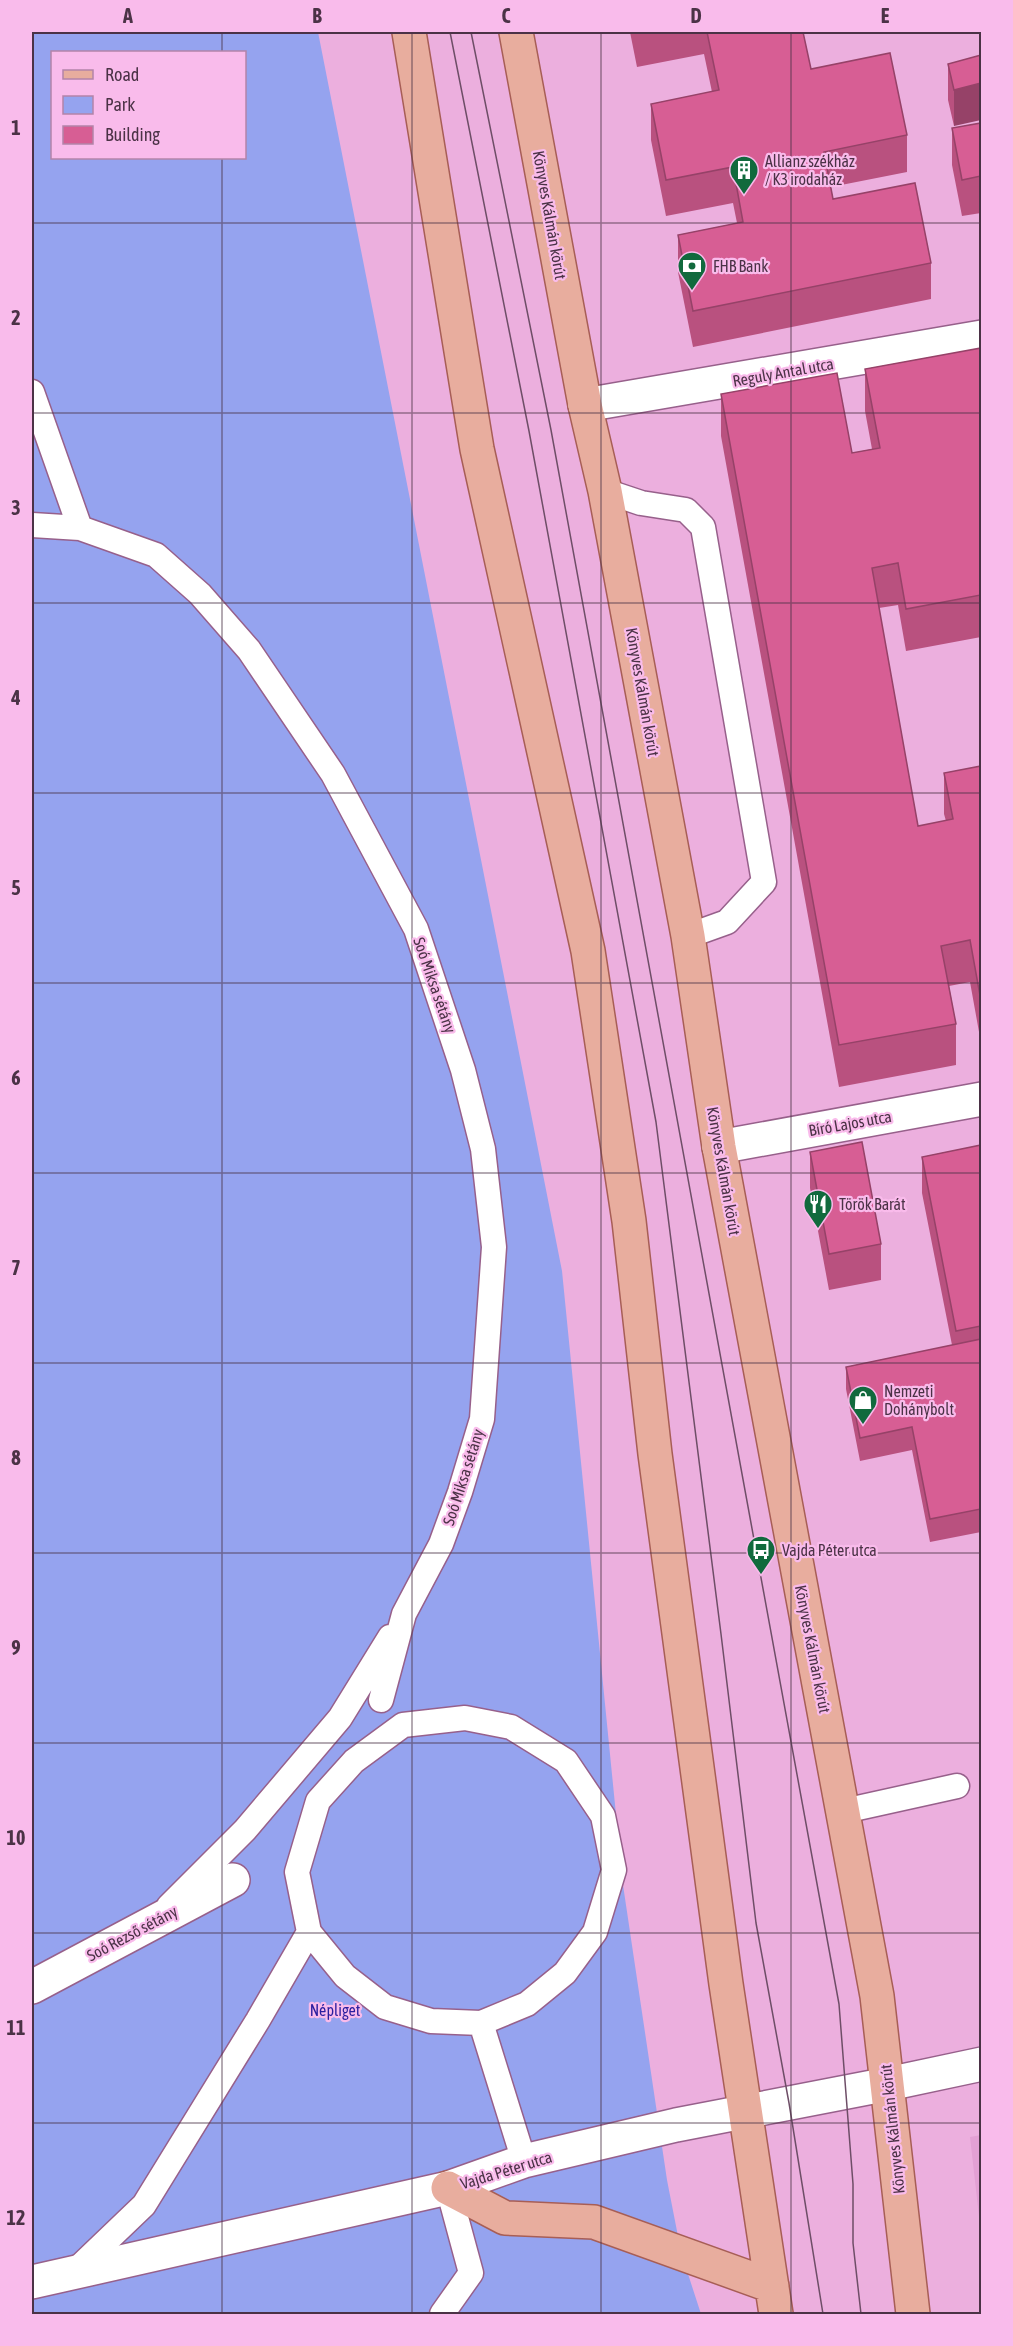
<svg xmlns="http://www.w3.org/2000/svg" width="1013" height="2346" font-family="'Asap Condensed',sans-serif">
<rect width="100%" height="100%" fill="#ecafde"/>
<!-- built -->
<path fill="#e3a0d4" d="M 981,2135 L 982,2135 L 981,2234 L 970,2137 Z"/>
<!-- green -->
<path fill="#95a3ef" fill-rule="evenodd" d="M 32,32 L 318,32 L 562,1271 L 623,1885 L 667,2180 L 685,2272 L 688,2274 L 701,2314 L 32,2314 ZM 52,52 L 244,52 L 244,158 L 52,158 Z"/>
<g fill="none" stroke-linecap="round" stroke-linejoin="round">
<!-- lane casing -->
<g stroke="#97608b" stroke-width="27">
<path id="lane" d="M 32,392 L 80,528 L 156,555 L 200,594 L 249,650 L 333,774 L 416,929 L 463,1070 L 483,1149 L 494,1247 L 482,1419 L 460,1492 L 441,1544 L 404,1614 L 381,1700
M 605,491 L 641,503 L 686,510 L 703,527 L 764,882 L 727,922 L 688,936
M 32,525 L 80,528
M 465,1718 L 511,1727 L 566,1761 L 603,1816 L 614,1870 L 595,1932 L 565,1973 L 527,2004 L 481,2023 L 431,2021 L 385,2007 L 345,1976 L 309,1932 L 297,1872 L 318,1801 L 354,1761 L 403,1725 Z
M 844,1811 L 957,1786
M 169,1906 L 245,1830 L 340,1718 L 390,1637
M 481,2023 L 524,2161
M 74,2272 L 144,2205 L 258,2020 L 309,1932
M 442,2314 L 471,2273 L 448,2188"/>
</g>
<!-- street casing -->
<g stroke="#97608b" stroke-width="36">
<path id="street" d="M 585,405 L 982,337
M 719,1147 L 982,1099
M 32,1987 L 233,1880"/>
</g>
<!-- secondary casing -->
<g stroke="#97608b" stroke-width="36">
<path id="secondary" d="M 32,2282 L 448,2188 L 524,2161 L 676,2125 L 888,2084 L 982,2064"/>
</g>
<!-- primary casing -->
<g stroke="#a75e56" stroke-width="36">
<path id="primary" d="M 409,32 L 477,449 L 588,951 L 629,1221 L 655,1454 L 726,1984 L 776,2314
M 516,32 L 585,405 L 605,491 L 688,936 L 719,1147 L 877,1996 L 913,2314
M 448,2188 L 505,2218 L 594,2222 L 772,2286"/>
</g>
<!-- lane -->
<use href="#lane" stroke="#fff" stroke-width="24"/>
<!-- street -->
<use href="#street" stroke="#fff" stroke-width="33"/>
<!-- secondary -->
<use href="#secondary" stroke="#fff" stroke-width="33"/>
<!-- primary -->
<use href="#primary" stroke="#e8ad9e" stroke-width="33"/>
<!-- tram -->
<path stroke="#6e4e67" stroke-width="1.5" d="M 450,32 L 529,431 L 656,1122 L 721,1634 L 756,1923 L 789,2103 L 823,2314
M 471,32 L 551,430 L 839,2004 L 853,2184 L 853,2243 L 861,2314"/>
</g>
<!-- wall -->
<path fill="#b9517f" d="M 630,32 L 803,32 L 811,69 L 907,135 L 907,172 L 831,187 L 833,199 L 931,263 L 931,299 L 693,347 L 678,272 L 678,235 L 737,223 L 733,203 L 666,216 L 651,140 L 651,104 L 712,92 L 704,54 L 637,67 Z
M 981,55 L 954,126 L 948,100 L 948,64 Z
M 981,123 L 981,213 L 962,216 L 952,165 L 952,128 Z
M 981,348 L 981,637 L 906,651 L 898,605 L 879,608 L 918,826 L 946,821 L 944,814 L 944,773 L 981,766 L 981,1043 L 970,982 L 949,986 L 956,1024 L 956,1065 L 839,1087 L 721,436 L 721,394 L 852,453 L 872,449 L 865,411 L 865,369 Z
M 981,1145 L 981,1532 L 930,1542 L 912,1450 L 860,1461 L 846,1389 L 846,1367 L 952,1345 L 922,1193 L 922,1157 Z
M 810,1152 L 881,1244 L 881,1280 L 829,1290 L 810,1188 Z"/>
<!-- shaded-wall -->
<path fill="#964268" d="M 981,83 L 981,120 L 954,126 L 954,90 Z"/>
<!-- building -->
<path fill="#d75e94" stroke="#964268" stroke-width="1.5" d="M 707,32 L 803,32 L 811,69 L 890,53 L 907,135 L 824,152 L 833,199 L 915,183 L 931,263 L 693,311 L 678,235 L 743,222 L 733,167 L 666,180 L 651,104 L 719,90 Z
M 981,55 L 981,83 L 954,90 L 948,64 Z
M 981,123 L 981,176 L 962,180 L 952,128 Z
M 981,348 L 981,595 L 906,609 L 898,563 L 872,568 L 918,826 L 953,819 L 944,773 L 981,766 L 981,1001 L 970,940 L 941,946 L 956,1024 L 839,1045 L 721,394 L 837,373 L 852,453 L 880,448 L 865,369 Z
M 862,1142 L 881,1244 L 829,1254 L 810,1152 Z
M 981,1145 L 981,1326 L 956,1331 L 922,1157 Z
M 981,1339 L 981,1509 L 930,1519 L 912,1427 L 860,1438 L 846,1367 Z"/>
<!-- grid -->
<path fill="none" stroke="#4b3246" stroke-width="1.5" stroke-opacity="0.55" d="M 222,32 L 222,52M 412,32 L 412,2314M 601,32 L 601,2314M 791,32 L 791,2314M 222,158 L 222,2314M 32,223 L 982,223M 32,413 L 982,413M 32,603 L 982,603M 32,793 L 982,793M 32,983 L 982,983M 32,1173 L 982,1173M 32,1363 L 982,1363M 32,1553 L 982,1553M 32,1743 L 982,1743M 32,1933 L 982,1933M 32,2123 L 982,2123"/>
<!-- icons -->
<defs>
<g id="building-pin" transform="scale(1.5)"><path d="M0 17L-7.5 6A9.5 9.5 0 1 1 7.5 6Z" fill="#116a3d" stroke="#f9bbeb"/><path d="M-4-6H4V6H1V3H-1V6H-4ZM-2.5-4.3h1.7v1.8h-1.7ZM.8-4.3h1.7v1.8H.8ZM-2.5-1h1.7V.8h-1.7ZM.8-1h1.7V.8H.8Z" fill="#fff"/></g>
<g id="bank-pin" transform="scale(1.5)"><path d="M0 17L-7.5 6A9.5 9.5 0 1 1 7.5 6Z" fill="#116a3d" stroke="#f9bbeb"/><path d="M-6-4H6V4H-6ZM0-2.3a2.3 2.3 0 1 0 0 4.6a2.3 2.3 0 1 0 0-4.6Z" fill="#fff"/></g>
<g id="restaurant-pin" transform="scale(1.5)"><path d="M0 17L-7.5 6A9.5 9.5 0 1 1 7.5 6Z" fill="#116a3d" stroke="#f9bbeb"/><path d="M-5-6h1v4h1v-4h1v4h1v-4h1v5L-1.5 .5V6h-2V.5L-5-1ZM5-6V6H3V1.5H1.5Q1.5-4 5-6Z" fill="#fff"/></g>
<g id="shop-pin" transform="scale(1.5)"><path d="M0 17L-7.5 6A9.5 9.5 0 1 1 7.5 6Z" fill="#116a3d" stroke="#f9bbeb"/><path d="M-5-2.5h2.3a2.7 3.5 0 0 1 5.4 0H5L5.5 6h-11ZM-1.5-2.5h3a1.5 2.3 0 0 0-3 0Z" fill="#fff"/></g>
<g id="bus-pin" transform="scale(1.5)"><path d="M0 17L-7.5 6A9.5 9.5 0 1 1 7.5 6Z" fill="#116a3d" stroke="#f9bbeb"/><path d="M-5-6H5V4H4V6H2V4H-2V6H-4V4H-5ZM-3.5-4V0h7V-4ZM-3.5 1.2v1.5H-2V1.2ZM2 1.2v1.5H3.5V1.2Z" fill="#fff"/></g>
</defs>
<g fill-rule="evenodd">
<use href="#building-pin" x="744" y="170"/>
<use href="#bank-pin" x="692" y="266"/>
<use href="#restaurant-pin" x="818" y="1204"/>
<use href="#shop-pin" x="863" y="1400"/>
<use href="#bus-pin" x="761" y="1550"/>
</g>
<g text-anchor="middle" stroke-width="4.5" stroke-linejoin="round" paint-order="stroke">
<!-- poi labels -->
<g font-size="16" fill="#4b3246" stroke="#f9bbeb" text-anchor="start">
<text x="765" y="167">Allianz székház<tspan x="765" dy="18">/ K3 irodaház</tspan></text>
<text x="713" y="272">FHB Bank</text>
<text x="839" y="1210">Török Barát</text>
<text x="884" y="1397">Nemzeti<tspan x="884" dy="18">Dohánybolt</tspan></text>
<text x="782" y="1556">Vajda Péter utca</text>
</g>
<!-- street labels -->
<g font-size="16" fill="#4b3246" stroke="#f9bbeb">
<text transform="translate(550 215) rotate(80)" y="6">Könyves Kálmán körút</text>
<text transform="translate(783 372) rotate(-10)" y="6">Reguly Antal utca</text>
<text transform="translate(643 692) rotate(80)" y="6">Könyves Kálmán körút</text>
<text transform="translate(435 985) rotate(71)" y="6">Soó Miksa sétány</text>
<text transform="translate(850 1123) rotate(-10)" y="6">Bíró Lajos utca</text>
<text transform="translate(724 1171) rotate(80)" y="6">Könyves Kálmán körút</text>
<text transform="translate(463 1477) rotate(-72)" y="6">Soó Miksa sétány</text>
<text transform="translate(813 1649) rotate(79)" y="6">Könyves Kálmán körút</text>
<text transform="translate(132 1933) rotate(-28)" y="6">Soó Rezső sétány</text>
<text transform="translate(892 2129) rotate(-96)" y="6">Könyves Kálmán körút</text>
<text transform="translate(506 2170) rotate(-17)" y="6">Vajda Péter utca</text>
</g>
<!-- park labels -->
<g font-size="16" fill="#2a1e9e" stroke="#f9bbeb">
<text x="335" y="2016">Népliget</text>
</g>
</g>
<!-- border -->
<rect width="1013" height="2346" fill="none" stroke="#f9bbeb" stroke-width="66"/>
<!-- legend -->
<rect x="51" y="51" width="195" height="108" fill="#f9bbeb" stroke="#b384a9" stroke-width="1.5"/>
<rect x="63" y="70" width="30" height="9" fill="#e8ad9e" stroke="#b384a9" stroke-width="1.5"/>
<text x="105" y="81" font-size="18" fill="#4b3246">Road</text>
<rect x="63" y="96" width="30" height="18" fill="#95a3ef" stroke="#b384a9" stroke-width="1.5"/>
<text x="105" y="111" font-size="18" fill="#4b3246">Park</text>
<rect x="63" y="126" width="30" height="18" fill="#d75e94" stroke="#b384a9" stroke-width="1.5"/>
<text x="105" y="141" font-size="18" fill="#4b3246">Building</text>
<rect x="33" y="33" width="947" height="2280" fill="none" stroke="#4b3246" stroke-width="2"/>
<g font-size="20" text-anchor="middle" font-weight="bold" fill="#4b3246">
<text x="128" y="23">A</text>
<text x="317" y="23">B</text>
<text x="506" y="23">C</text>
<text x="696" y="23">D</text>
<text x="885" y="23">E</text>
<text x="16" y="135">1</text>
<text x="16" y="325">2</text>
<text x="16" y="515">3</text>
<text x="16" y="705">4</text>
<text x="16" y="895">5</text>
<text x="16" y="1085">6</text>
<text x="16" y="1275">7</text>
<text x="16" y="1465">8</text>
<text x="16" y="1655">9</text>
<text x="16" y="1845">10</text>
<text x="16" y="2035">11</text>
<text x="16" y="2225">12</text>
</g>
</svg>
